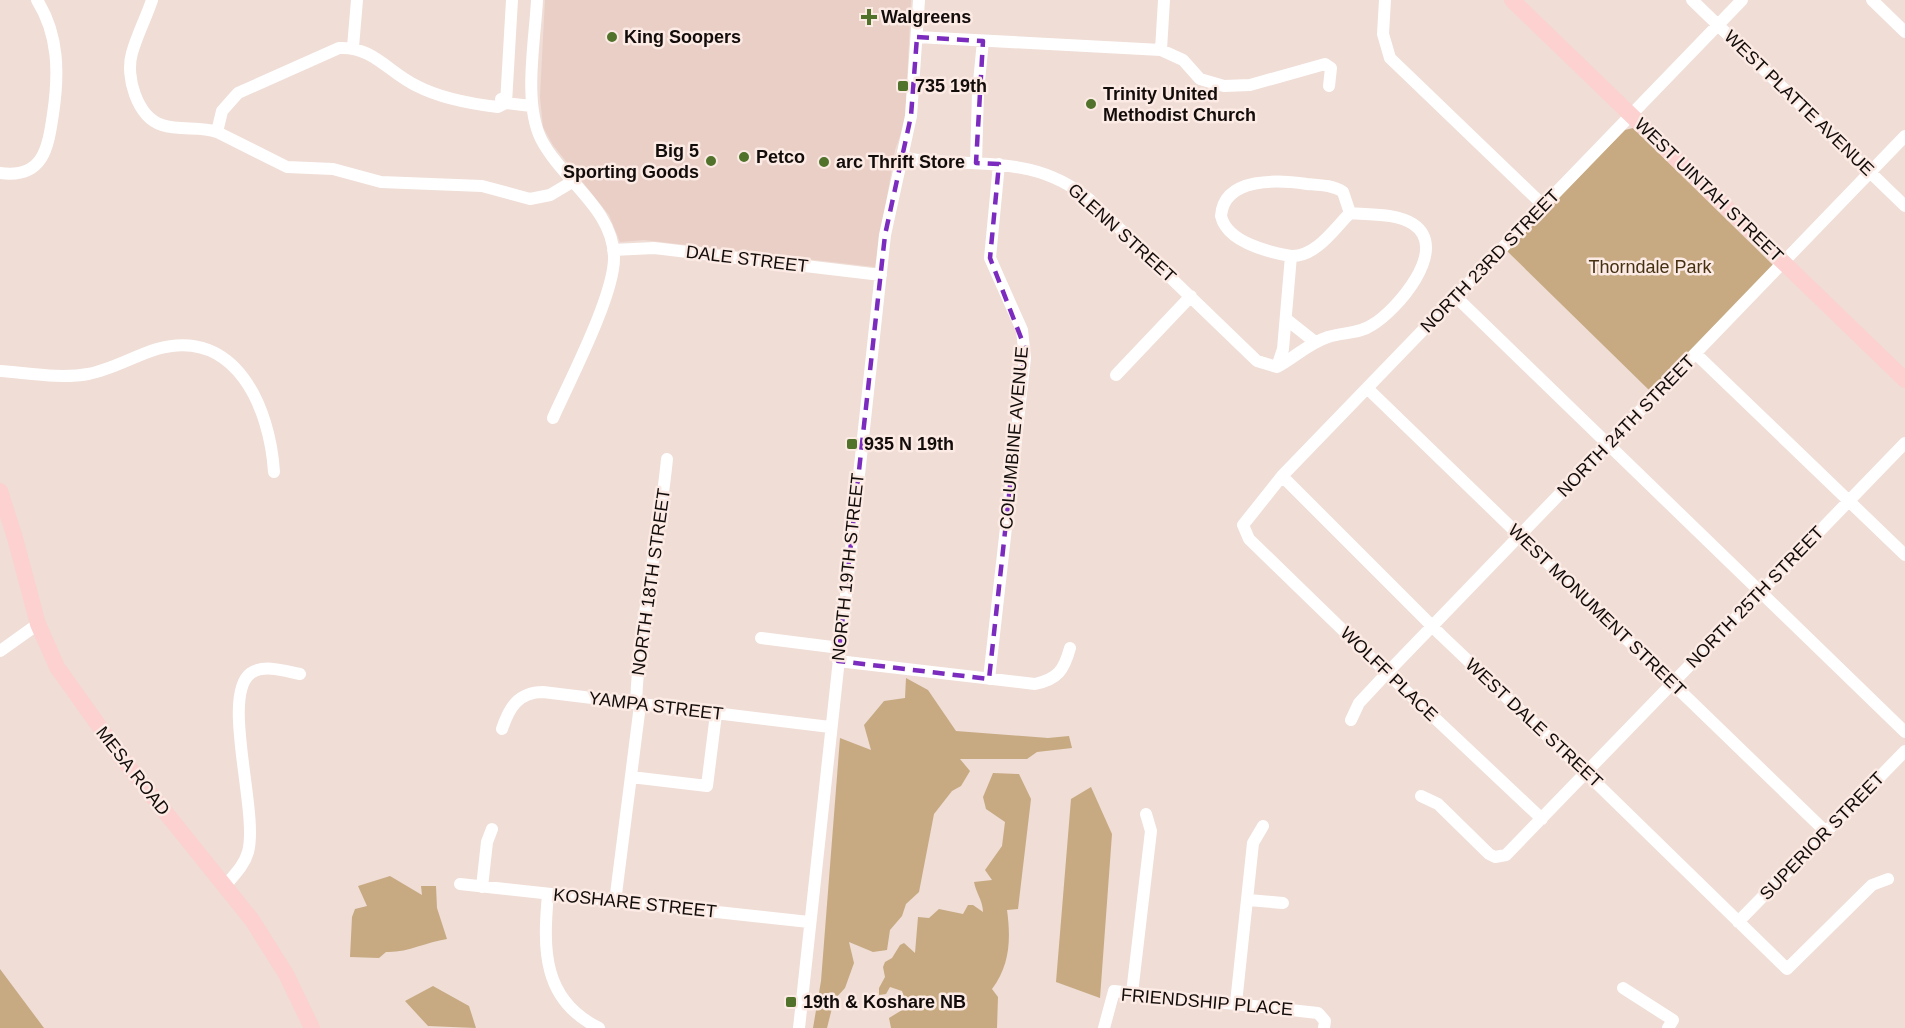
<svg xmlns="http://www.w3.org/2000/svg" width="1905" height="1028" font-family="Arial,sans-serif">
  <rect width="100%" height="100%" fill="#efddd6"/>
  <path fill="#e9cfc6" d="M545,0H911L905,122L895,150L875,267L644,240L620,242L609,215L553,145L543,127L540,97Z"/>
  <path fill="#c7aa81" d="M1633,128L1774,266L1650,391L1507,251L1625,130Z
    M906,678L928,690L956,731L1048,738L1069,736L1072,748L1037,752L1027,759H960L970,771L961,786L952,791L934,814L919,892L906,904L902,916L890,930L887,950L873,952L849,942L854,963L845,988L834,1000L827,1028H813L821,981L840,738L871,750L864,725L884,701L905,698Z
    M993,773L1019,774L1031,799L1018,909L1007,910C1011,939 1010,965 992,989L998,997L997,1028H891L889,1018L907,1007L902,991L890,987L886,994L879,995V988L885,977L883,967L885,962L892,958L900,945L904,943L915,953L918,917L929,918L939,909L963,914L968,905H973L983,912C983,901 976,893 974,882L992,880L985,870L1002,846L1005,822L986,809L983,797Z
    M1091,787L1112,834L1100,998L1056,982L1071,799Z
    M390,876L422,895L421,886H436L437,908L447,939C426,942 407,953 386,952L379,958L350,957L352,917L355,909L367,906L358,886Z
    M0,969L44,1028H0Z
    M433,986L469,1006L476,1028L428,1026L405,1001Z"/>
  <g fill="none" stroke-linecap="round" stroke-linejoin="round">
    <path stroke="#fff" stroke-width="12" d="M152,0C146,18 137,35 132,53C125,76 137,117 162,125C180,131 200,126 217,132
      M537,0C535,41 523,102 541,139C562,180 613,208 614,257C615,294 569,382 553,418
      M1385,0L1383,34L1390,58L1544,206
      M1692,0L1905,206
      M1872,0L1905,32
      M917,37L1161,50L1183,60L1200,79L1224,86L1250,85L1325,64L1331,68L1329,86
      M353,47L357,0
      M1161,50L1164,0
      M501,99L506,103L531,106
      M506,103L498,107C472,104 440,98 417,86C389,73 373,46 339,48L238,93L222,111L217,132L287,167L333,169L381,182L482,186L530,199L550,195L572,182
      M506,103L512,0
      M902,156C917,162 933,161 949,162C1004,165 1045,163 1090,200L1257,361L1277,367
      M976,163L978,92L983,41
      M0,173C44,179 48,147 53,114C59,74 59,35 37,0
      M1350,213C1369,215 1396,213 1413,224C1451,249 1396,311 1372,325C1359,334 1343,332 1328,337C1309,343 1294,358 1277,367L1283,349L1291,256C1316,257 1334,229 1350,213Z
      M613,250L654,248L881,275
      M1291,256C1268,252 1227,242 1221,216C1224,176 1280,180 1307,184C1319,185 1333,185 1343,192L1350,213
      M1456,297L1905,732
      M1286,319L1315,342
      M1696,354L1905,555
      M0,371C28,373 60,379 88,374C111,370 134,356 157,349C236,327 270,408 274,472
      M1116,375L1191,296
      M1367,388L1826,832
      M1282,476L1441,635L1586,773L1787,969L1872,885L1888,879
      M761,638L840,648
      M0,651L38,624
      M838,661L1035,684C1058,679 1064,670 1070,648
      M989,679L1025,358L1022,330L990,258L999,164
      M636,704C639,622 659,541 667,459
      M1351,720L1359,703L1387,673L1905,136
      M502,729C509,708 518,692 543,692L830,727
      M631,777L707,786L716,714
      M1421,796L1438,804L1489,854L1495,857L1506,855L1905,443
      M1542,819L1387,673L1249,539L1243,525L1282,476L1742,0
      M460,884L809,922
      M225,886C234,875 244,866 248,852C259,812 220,695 251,673C265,664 285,671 300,674
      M482,887L487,842L492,829
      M548,894C543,949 542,1000 599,1028
      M1248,900L1283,903
      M615,902L640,705
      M1738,922L1905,751
      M1623,988L1673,1020L1668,1028
      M1132,993L1151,831L1146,814
      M1236,1003L1253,843L1263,826
      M799,1028L885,235L911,116L919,0
      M1104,1028L1114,991L1318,1013L1325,1021L1324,1028"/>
    <path stroke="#fcd1cf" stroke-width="16" d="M1512,0L1905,380
      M0,491L15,538L38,624L57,667L121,757L252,920L286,974L312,1028"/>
  </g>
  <path fill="none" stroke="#7b2cbf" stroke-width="4.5" stroke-dasharray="12 8" stroke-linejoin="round" d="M917,37L983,41L976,163L999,164L990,258L1025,348L989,679L838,661L885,235L911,116Z"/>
  <g fill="#50722a" stroke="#fceae4" stroke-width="2">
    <path d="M866 8h6v6h6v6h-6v6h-6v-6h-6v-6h6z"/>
    <circle cx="612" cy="37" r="6"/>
    <rect x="897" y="80" width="12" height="12" rx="3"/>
    <circle cx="1091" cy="104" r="6"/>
    <circle cx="744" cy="157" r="6"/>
    <circle cx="711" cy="161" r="6"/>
    <circle cx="824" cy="162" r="6"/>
    <rect x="846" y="438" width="12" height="12" rx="3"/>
    <rect x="785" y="996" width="12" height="12" rx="3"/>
  </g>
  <g text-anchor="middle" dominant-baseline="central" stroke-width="5" stroke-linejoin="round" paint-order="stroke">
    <g font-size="18" font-weight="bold" fill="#120c0a" stroke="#fceae4" text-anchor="start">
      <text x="881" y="17">Walgreens</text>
      <text x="624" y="37">King Soopers</text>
      <text x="915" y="86">735 19th</text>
      <text x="1103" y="94">Trinity United<tspan x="1103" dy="21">Methodist Church</tspan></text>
      <text x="699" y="151" text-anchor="end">Big 5<tspan x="699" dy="21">Sporting Goods</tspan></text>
      <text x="756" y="157">Petco</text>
      <text x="836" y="162">arc Thrift Store</text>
      <text x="864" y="444">935 N 19th</text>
      <text x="803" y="1002">19th &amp; Koshare NB</text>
    </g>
    <g font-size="18" fill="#120c0a" stroke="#fceae4">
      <text transform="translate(1799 103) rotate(44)">WEST PLATTE AVENUE</text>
      <text transform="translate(1709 190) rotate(44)">WEST UINTAH STREET</text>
      <text transform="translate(1122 233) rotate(42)">GLENN STREET</text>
      <text transform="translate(747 259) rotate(7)">DALE STREET</text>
      <text transform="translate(1490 261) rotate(-46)">NORTH 23RD STREET</text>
      <text transform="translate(1626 426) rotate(-46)">NORTH 24TH STREET</text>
      <text transform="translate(1014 438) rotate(-85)">COLUMBINE AVENUE</text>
      <text transform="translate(848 567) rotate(-84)">NORTH 19TH STREET</text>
      <text transform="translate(651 582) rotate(-82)">NORTH 18TH STREET</text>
      <text transform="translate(1755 597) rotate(-46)">NORTH 25TH STREET</text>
      <text transform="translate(1597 610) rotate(44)">WEST MONUMENT STREET</text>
      <text transform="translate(1389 674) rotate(44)">WOLFF PLACE</text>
      <text transform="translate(656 706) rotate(7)">YAMPA STREET</text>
      <text transform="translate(1534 723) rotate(43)">WEST DALE STREET</text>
      <text transform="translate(133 771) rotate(52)">MESA ROAD</text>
      <text transform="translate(1822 836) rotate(-46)">SUPERIOR STREET</text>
      <text transform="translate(635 903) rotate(6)">KOSHARE STREET</text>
      <text transform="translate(1207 1002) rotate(5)">FRIENDSHIP PLACE</text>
    </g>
    <g font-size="18" fill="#453111" stroke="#fceae4">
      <text x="1650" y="267">Thorndale Park</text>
    </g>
  </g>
</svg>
